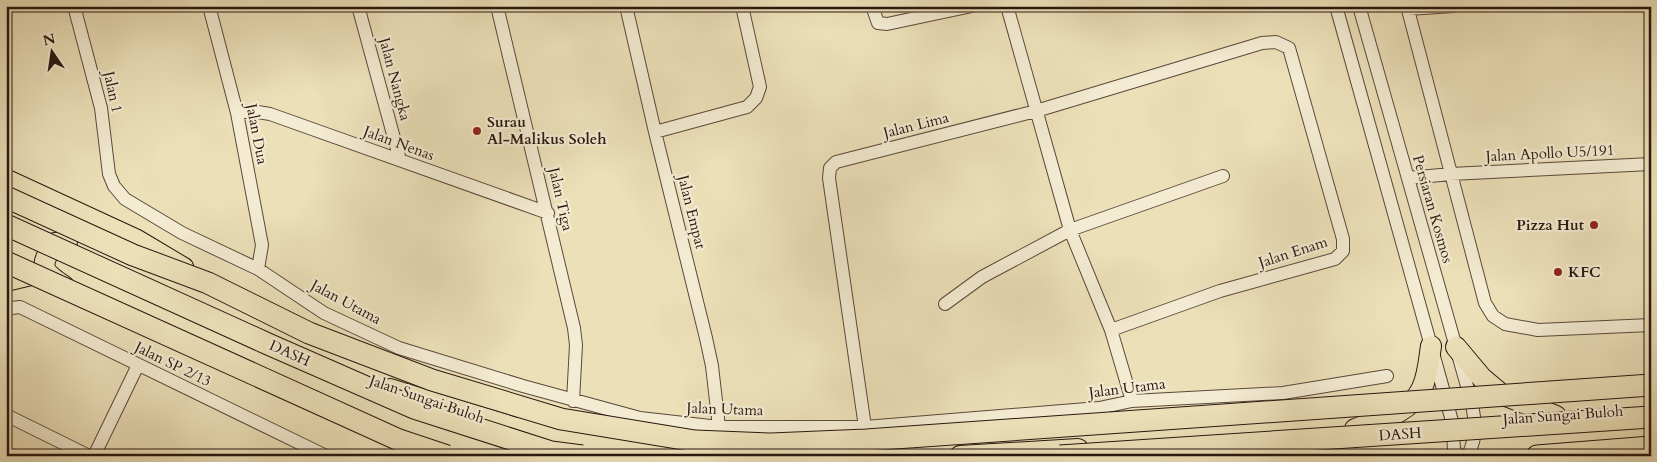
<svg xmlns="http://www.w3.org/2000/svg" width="1657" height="462" font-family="Cardo,serif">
  <rect width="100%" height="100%" fill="#ece0b9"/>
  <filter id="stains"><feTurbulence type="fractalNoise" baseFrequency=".004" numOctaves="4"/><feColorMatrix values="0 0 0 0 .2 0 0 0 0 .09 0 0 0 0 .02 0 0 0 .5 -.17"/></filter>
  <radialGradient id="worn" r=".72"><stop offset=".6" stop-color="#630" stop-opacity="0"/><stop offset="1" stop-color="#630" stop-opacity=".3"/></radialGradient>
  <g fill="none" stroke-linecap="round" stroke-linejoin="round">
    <g stroke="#5a493a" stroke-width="14">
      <path id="minor" d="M74,6L101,108L109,174L114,186L125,199L182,233L258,269L324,313L399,348L523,386L640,418L719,427H865L1099,408L1132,401L1283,393L1387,376
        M209,6L237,113L262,245L258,269
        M358,6L400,160
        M497,6L574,328L576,345L573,401
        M626,6L655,132L706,338L712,366L719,427
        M872,6L878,23L887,24L972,6
        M1007,6L1070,230L1111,330L1132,401
        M1336,6L1452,421L1454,449L1458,456
        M1359,6L1471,400C1476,425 1478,432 1468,456
        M1407,6L1485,303L1493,316L1505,324L1538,330L1651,325
        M1408,9L1453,6
        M237,113L252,111L270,114L548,213
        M655,132L747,107L756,98L760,87L742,6
        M1408,178L1451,174L1651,164
        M945,304L982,277L1070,230L1223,176
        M6,311L11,308L20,307L326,456
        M6,415L89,456
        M865,427L829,178L830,168L836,162L1036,111L1262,43L1276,42L1289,48L1343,239V251L1335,259L1220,291L1111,330
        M94,456L138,365"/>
    </g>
    <g stroke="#291710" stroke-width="22">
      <path id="trunk" d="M6,281L31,275
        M64,286C42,271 38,267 55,243L67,242
        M1456,347L1482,378L1501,394L1556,416
        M390,389L513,427L630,450L729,456
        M1355,429C1379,420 1410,414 1422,388C1428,375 1429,359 1431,346
        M960,456L1078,449"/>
    </g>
    <g stroke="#291710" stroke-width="23">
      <path id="motorway" d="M6,180L136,240L183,268
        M1537,456L1651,447"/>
    </g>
    <use href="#minor" stroke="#f3ebd2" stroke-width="12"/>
    <use href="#trunk" stroke="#ece0b9" stroke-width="20"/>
    <use href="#motorway" stroke="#ece0b9" stroke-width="21"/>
    <g stroke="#291710" stroke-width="23" stroke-linecap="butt">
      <path id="motorway-bridge" d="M6,197L133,255L208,283L309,333L432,380L561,419L695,441L771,444L866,440L1651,385
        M6,225L268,344L414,408L551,452L582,456
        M6,262L399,440L447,456
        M1060,456L1651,417"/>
    </g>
    <use href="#motorway-bridge" stroke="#ece0b9" stroke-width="21"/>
  </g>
  <g fill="#8f2418" stroke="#f3ebd2" stroke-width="2">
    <circle cx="477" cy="131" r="5"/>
    <circle cx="1594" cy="225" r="5"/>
    <circle cx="1558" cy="272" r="5"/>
  </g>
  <g text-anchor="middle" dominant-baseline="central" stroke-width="4.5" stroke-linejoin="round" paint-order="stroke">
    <g font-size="15" fill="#291710" stroke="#f3ebd2">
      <text transform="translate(395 79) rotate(75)">Jalan Nangka</text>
      <text transform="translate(113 92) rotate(78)">Jalan 1</text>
      <text transform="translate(916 125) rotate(-14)">Jalan Lima</text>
      <text transform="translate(257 134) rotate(79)">Jalan Dua</text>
      <text transform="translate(399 143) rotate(20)">Jalan Nenas</text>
      <text transform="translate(1550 153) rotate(-3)">Jalan Apollo U5/191</text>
      <text transform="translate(561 199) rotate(77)">Jalan Tiga</text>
      <text transform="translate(1433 209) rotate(74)">Persiaran Kosmos</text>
      <text transform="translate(692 212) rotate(76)">Jalan Empat</text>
      <text transform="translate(1293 252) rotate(-18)">Jalan Enam</text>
      <text transform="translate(346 302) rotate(28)">Jalan Utama</text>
      <text transform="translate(290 353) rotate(24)">DASH</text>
      <text transform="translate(173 364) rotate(26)">Jalan SP 2/13</text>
      <text transform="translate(1127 388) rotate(-7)">Jalan Utama</text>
      <text transform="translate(427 399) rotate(19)">Jalan Sungai Buloh</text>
      <text transform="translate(725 409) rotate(2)">Jalan Utama</text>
      <text transform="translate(1563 415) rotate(-4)">Jalan Sungai Buloh</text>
      <text transform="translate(1400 434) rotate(-4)">DASH</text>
    </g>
    <g font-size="15" font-weight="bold" fill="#291710" stroke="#f3ebd2" text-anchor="start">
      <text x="487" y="122">Surau<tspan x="487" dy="17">Al-Malikus Soleh</tspan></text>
      <text x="1584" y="225" text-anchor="end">Pizza Hut</text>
      <text x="1568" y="272">KFC</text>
    </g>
  </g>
  <rect width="1657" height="462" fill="none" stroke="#ece0b9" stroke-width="25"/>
  <rect x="8" y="8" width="1642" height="447" fill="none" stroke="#291710" stroke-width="2.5"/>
  <rect x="12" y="12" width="1632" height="437" fill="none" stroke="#291710"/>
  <g transform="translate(52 52) rotate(347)" stroke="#f3ebd2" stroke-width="4" paint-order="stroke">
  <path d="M0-4L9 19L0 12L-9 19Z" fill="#291710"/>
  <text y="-8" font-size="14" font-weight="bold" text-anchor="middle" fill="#291710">N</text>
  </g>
  <rect width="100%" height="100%" filter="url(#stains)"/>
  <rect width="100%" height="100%" fill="url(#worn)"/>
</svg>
